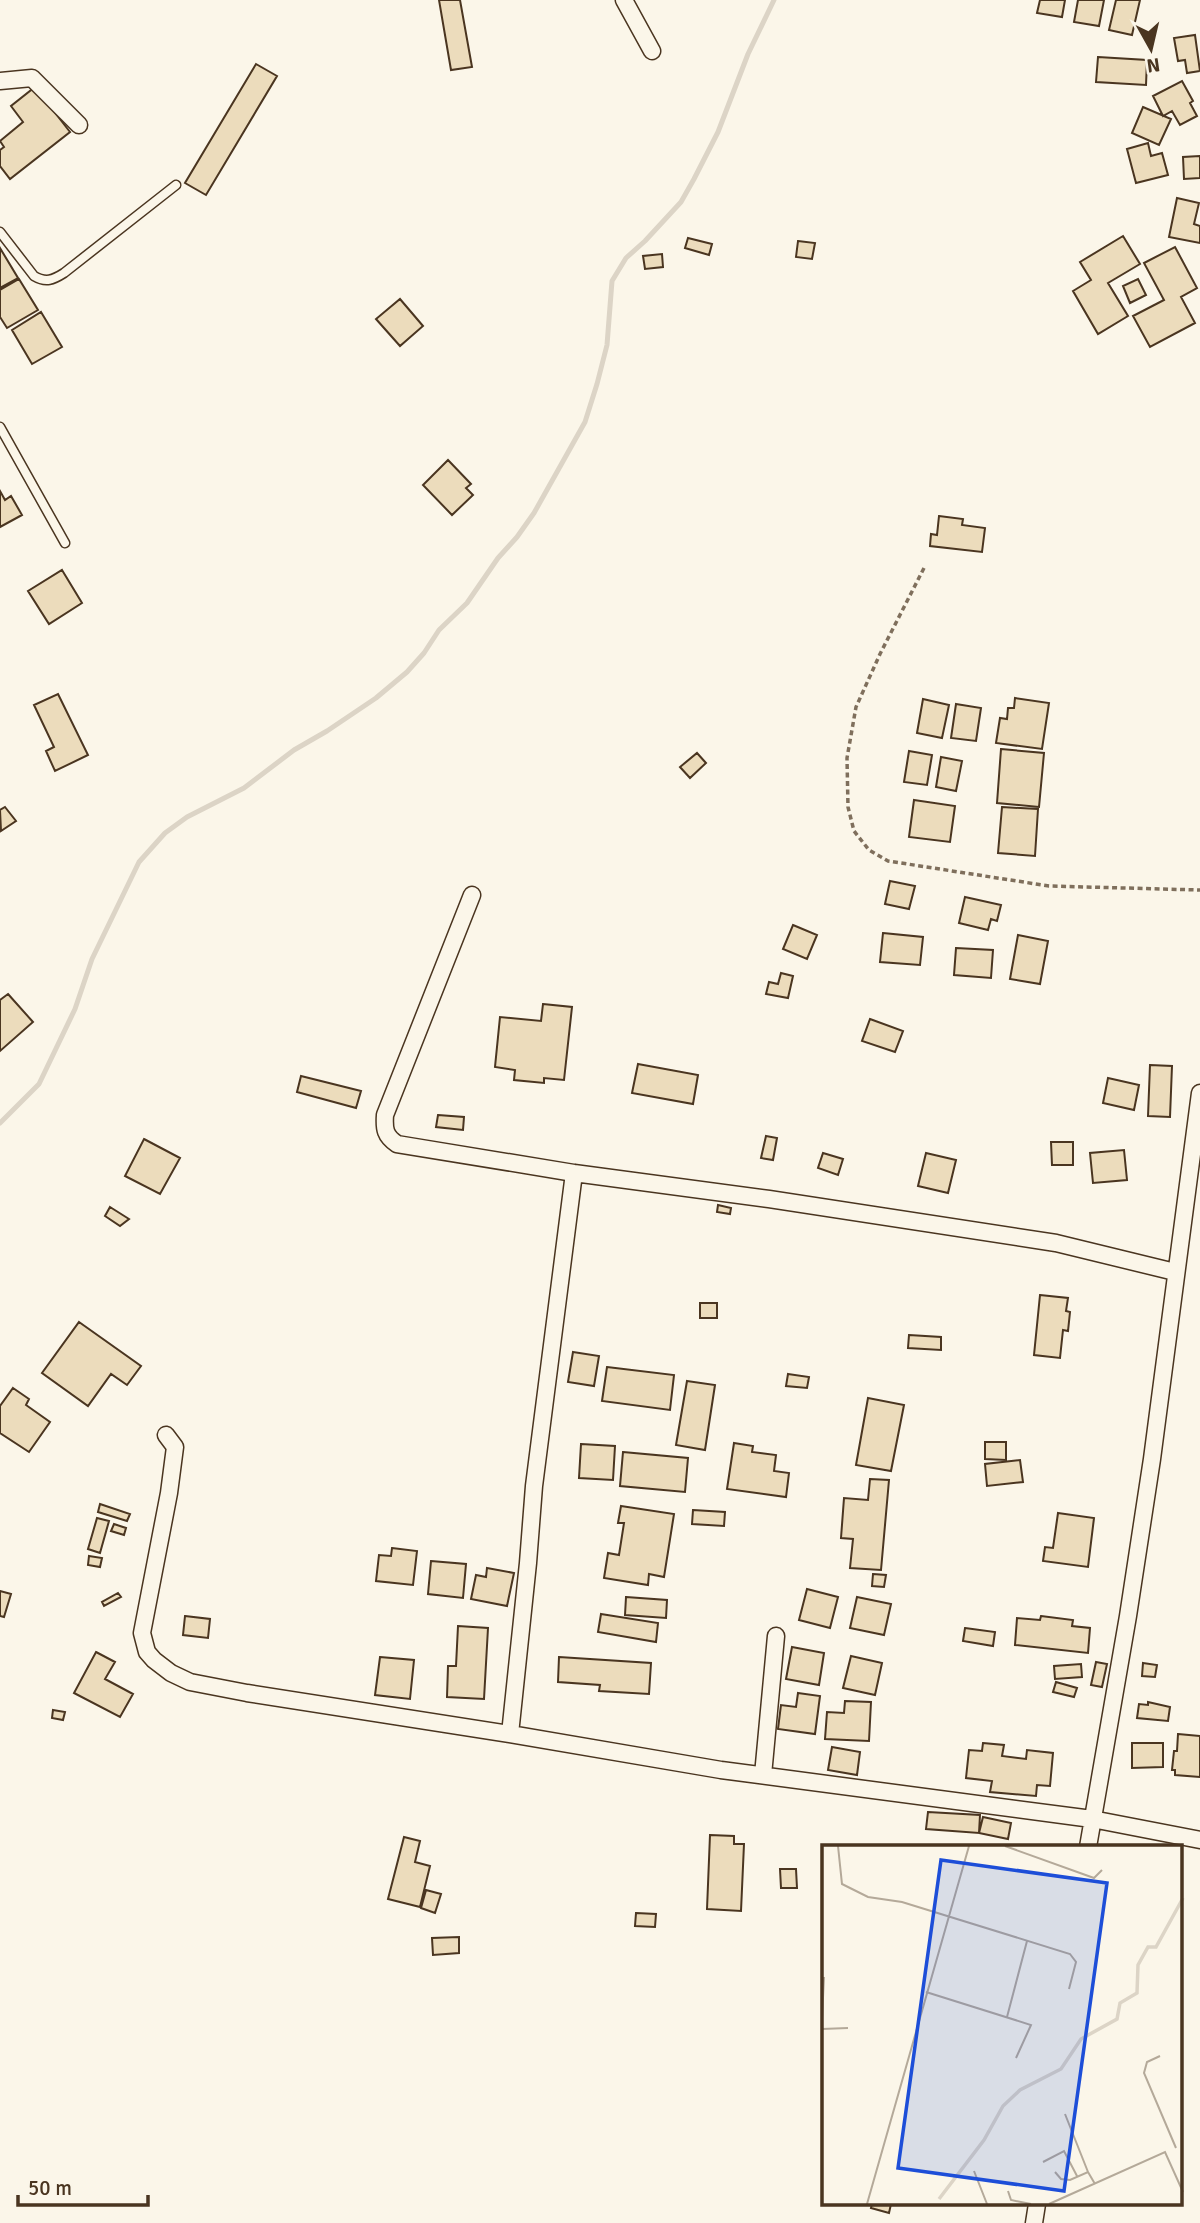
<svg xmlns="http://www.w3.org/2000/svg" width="1200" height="2223" font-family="Signika,sans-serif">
  <rect width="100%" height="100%" fill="#fbf6e9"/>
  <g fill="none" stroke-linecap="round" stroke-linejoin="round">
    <path stroke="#dcd4c6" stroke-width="5" d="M0,1123L39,1084L75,1009L92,959L139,862L165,833L187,817L244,788L294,750L327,731L376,698L407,672L424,653L439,630L467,603L498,558L517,537L534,513L585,422L597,384L607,345L612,281L626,258L645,241L681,202L694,179L718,132L748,54L774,0"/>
  </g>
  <path fill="#ecdcbc" stroke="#4a3520" stroke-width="2" d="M439,0H460L472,67L451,70Z
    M1040,0H1065L1062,17L1037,13Z
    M1078,0H1104L1099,26L1074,22Z
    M1116,0H1140L1132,35L1109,30Z
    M1195,35L1200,71L1187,73L1185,60L1178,61L1174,38Z
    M1098,57L1147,60L1146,85L1096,82Z
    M256,64L277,76L206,195L185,183Z
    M1182,81L1193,101L1190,103L1197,116L1180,125L1172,111L1163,116L1153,96Z
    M35,87L70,132L10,179L0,166V150L4,147L0,141L23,122L11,106Z
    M1143,107L1171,119L1159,145L1132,133Z
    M1148,143L1151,156L1162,153L1168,175L1136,183L1127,149Z
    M1200,156V178L1184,179L1183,157Z
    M1177,198L1199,203L1194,224L1200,226V243L1169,237Z
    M1123,236L1140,264L1108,283L1128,316L1098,334L1073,291L1091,280L1080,262Z
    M688,238L712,244L709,255L685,248Z
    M798,241L815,243L812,259L796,257Z
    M1175,247L1197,288L1181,297L1195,323L1150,347L1133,316L1164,300L1144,263Z
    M0,248L18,278L0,288Z
    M662,254L663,267L645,269L643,256Z
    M19,279L38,310L7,328L0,317V290Z
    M1138,279L1146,295L1130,303L1123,286Z
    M400,299L423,326L400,346L376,319Z
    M41,312L62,347L32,364L12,330Z
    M448,460L471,484L466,488L473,495L452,515L423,485Z
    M0,491L5,500L11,496L22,515L0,527Z
    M939,516L963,519L962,525L985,528L982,552L930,546L931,534L937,535Z
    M62,570L82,603L49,624L28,591Z
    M58,694L88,755L55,771L46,751L54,747L34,705Z
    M1015,698L1049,703L1042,749L996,743L1000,718L1007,719L1008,708H1014Z
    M923,699L949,705L942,738L917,733Z
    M956,704L981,708L976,741L951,738Z
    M1001,749L1044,753L1039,807L997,803Z
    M909,751L932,755L927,785L904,782Z
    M697,753L706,763L690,778L680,767Z
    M941,757L962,761L956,791L936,787Z
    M914,800L955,806L950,842L909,837Z
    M5,807L16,821L1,831L0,810Z
    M1002,807L1038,809L1035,856L998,853Z
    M890,881L915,886L909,909L885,904Z
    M965,897L1001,905L997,921L991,919L988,930L959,923Z
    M793,925L817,935L807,959L783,949Z
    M883,933L923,937L920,965L880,962Z
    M1018,935L1048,941L1040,984L1010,979Z
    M956,948L993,950L991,978L954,975Z
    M781,973L793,976L788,998L766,994L769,982L778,984Z
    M8,994L33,1022L0,1051V1000Z
    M543,1004L572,1007L564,1080L544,1078V1083L514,1080L515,1070L495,1067L500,1017L541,1021Z
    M870,1019L903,1031L895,1052L862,1041Z
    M638,1064L698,1075L693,1104L632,1093Z
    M1150,1065L1172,1066L1170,1117L1148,1116Z
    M301,1076L361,1091L356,1108L297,1092Z
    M1108,1078L1139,1085L1134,1110L1103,1103Z
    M438,1115L464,1117L463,1130L436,1127Z
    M766,1136L777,1138L773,1160L761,1158Z
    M144,1139L180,1158L160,1194L125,1176Z
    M1051,1142H1073V1165H1052Z
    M1124,1150L1127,1180L1093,1183L1090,1153Z
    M823,1153L843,1159L838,1175L818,1168Z
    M926,1153L956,1160L948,1193L918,1186Z
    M718,1205L731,1208L730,1214L717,1212Z
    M110,1207L129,1219L120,1226L105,1216Z
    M1040,1295L1068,1298L1066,1311L1070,1312L1068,1331L1063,1330L1060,1358L1034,1355Z
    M700,1303H717V1318H700Z
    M79,1322L141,1366L127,1385L111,1374L88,1406L42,1373Z
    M909,1335L941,1337V1350L908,1348Z
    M573,1352L599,1356L594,1386L568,1382Z
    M607,1367L674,1375L670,1410L602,1401Z
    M788,1374L809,1377L807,1388L786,1386Z
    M687,1381L715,1385L705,1450L676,1445Z
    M13,1388L29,1399L26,1405L50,1422L29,1452L0,1433V1406Z
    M868,1398L904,1405L891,1471L856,1465Z
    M985,1442H1006V1460L985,1459Z
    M734,1443L753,1446L752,1452L776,1455L774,1471L789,1473L786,1497L727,1489Z
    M581,1444L615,1446L613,1480L579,1478Z
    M623,1452L688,1458L685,1492L620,1486Z
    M1020,1460L1023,1482L987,1486L985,1464Z
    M870,1479L889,1480L881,1570L850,1568L853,1539L841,1538L844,1498L868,1500Z
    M100,1504L130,1514L127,1521L98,1512Z
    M621,1506L674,1514L664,1577L649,1574L648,1585L604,1578L608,1553L619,1555L624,1523H618Z
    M693,1510L725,1512L724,1526L692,1524Z
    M1058,1513L1094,1518L1088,1567L1043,1561L1045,1547L1053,1548Z
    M97,1518L109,1521L100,1553L88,1549Z
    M114,1524L126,1528L124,1535L111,1531Z
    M392,1548L417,1551L413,1585L376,1581L379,1555L391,1556Z
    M89,1556L102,1558L100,1567L88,1565Z
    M431,1561L466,1564L463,1598L428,1594Z
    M487,1568L514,1573L507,1606L471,1599L476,1575L486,1577Z
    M873,1574L886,1575L884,1587L872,1586Z
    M807,1589L838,1597L830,1628L799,1620Z
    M0,1591L11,1594L4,1617L0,1616Z
    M118,1593L121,1597L104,1606L102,1602Z
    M626,1597L667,1600L666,1618L625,1615Z
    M857,1597L891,1604L884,1635L850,1628Z
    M601,1614L658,1623L656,1642L598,1632Z
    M185,1616L210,1619L208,1638L183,1635Z
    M1041,1616L1073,1620L1072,1626L1090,1628L1088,1653L1015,1645L1017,1618L1040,1620Z
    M458,1626L488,1628L484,1699L447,1697L448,1666H456Z
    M965,1628L995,1632L993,1646L963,1641Z
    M792,1647L824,1653L819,1685L786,1679Z
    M96,1652L115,1662L105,1679L133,1694L120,1717L74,1693Z
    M851,1656L882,1663L875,1695L843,1688Z
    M380,1657L414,1660L410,1699L375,1695Z
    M559,1657L651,1663L649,1694L599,1691L600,1685L558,1682Z
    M1096,1662L1107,1664L1102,1687L1091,1685Z
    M1143,1663L1157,1665L1155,1677L1142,1676Z
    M1081,1664L1082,1677L1055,1679L1054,1666Z
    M1056,1682L1077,1688L1074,1697L1053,1692Z
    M798,1693L820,1696L815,1734L778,1729L781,1705L796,1707Z
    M845,1701L871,1702L869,1741L825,1739L827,1712L844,1713Z
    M1148,1702L1170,1707L1168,1721L1137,1718L1139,1704L1148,1705Z
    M53,1710L65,1712L63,1720L52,1718Z
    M1178,1734L1200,1736V1777L1175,1775V1770H1172L1174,1751H1177Z
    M983,1743L1004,1745L1002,1756L1026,1759L1027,1750L1053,1753L1050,1786L1037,1785L1036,1796L990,1792L992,1781L966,1778L969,1750L982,1751Z
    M1132,1743H1163V1767L1132,1768Z
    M832,1747L860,1752L857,1775L828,1770Z
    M928,1812L980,1815L979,1833L926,1829Z
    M983,1817L1011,1823L1008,1839L979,1833Z
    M710,1835L734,1836V1844H744L741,1911L707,1909Z
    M404,1837L420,1841L415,1862L430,1866L420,1907L388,1899Z
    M780,1869H796L797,1888H781Z
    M426,1890L441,1894L435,1913L421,1908Z
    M636,1913L656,1914L655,1927L635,1926Z
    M459,1937V1953L433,1955L432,1938Z
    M872,2204H891L889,2213L871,2208Z"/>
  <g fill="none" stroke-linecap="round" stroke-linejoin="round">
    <g stroke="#4a3520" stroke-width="11">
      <path id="service" d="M0,232L34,276C46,283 53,280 64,273L176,185
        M0,427L65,543"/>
    </g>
    <g stroke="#4a3520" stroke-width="19">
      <path id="minor" d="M624,0L652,51
        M0,81L32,78L79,125
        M472,895L385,1115C384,1129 385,1136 397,1144L574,1173L769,1199L1056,1243L1175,1272
        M166,1435L175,1447L169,1493L142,1633L147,1652L154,1660L171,1673L190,1682L247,1693L510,1734L721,1770L1092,1819L1200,1840
        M510,1734L528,1563L534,1486L574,1173
        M763,1775L776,1636
        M1088,1847L1128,1616L1152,1459L1200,1093
        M1034,2223L1037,2204"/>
    </g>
    <path stroke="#7f6f5c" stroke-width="3.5" stroke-dasharray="5 3.5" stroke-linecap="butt" d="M924,568L880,654L856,707L847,758L848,807L854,831L869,850L888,861L1049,886L1200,890"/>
    <use href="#service" stroke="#fbf6e9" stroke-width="8"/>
    <use href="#minor" stroke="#fbf6e9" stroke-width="16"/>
  </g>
  <g transform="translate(822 1845)">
    <rect width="360" height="360" fill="#fbf6e9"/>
    <path fill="none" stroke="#dcd4c6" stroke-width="3.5" d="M117,354L162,295L181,261L198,245L239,224L259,194L295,174L298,158L315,148L316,120L326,102H334L361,53"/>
    <path fill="none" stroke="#b4a999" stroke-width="2" d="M16,1L20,39L46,52L80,57L248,109L254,117L247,144M183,1L272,33L280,25M104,147L209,180L194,213M185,172L205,96M0,173L2,132M0,184L26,183M338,211L325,217L322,228L354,303M243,269L266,327M221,317L242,306L255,331M152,326L165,359M233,327L239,334L248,335L266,327L273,339M186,346L189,355L209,359M45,359L147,1M227,359L343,307L361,347"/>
    <path fill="#1d4ed8" fill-opacity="0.15" stroke="#1d4ed8" stroke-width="3.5" d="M119,15L285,38L242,346L76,323Z"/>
    <rect width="360" height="360" fill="none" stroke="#4a3520" stroke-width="3.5"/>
  </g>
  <g transform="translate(1151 49) rotate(172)" stroke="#fbf6e9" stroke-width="5" paint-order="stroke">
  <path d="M0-5L12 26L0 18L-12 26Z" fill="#4a3520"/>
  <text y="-10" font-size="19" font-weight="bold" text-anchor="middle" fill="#4a3520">N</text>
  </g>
  <path d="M18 2195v10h130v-10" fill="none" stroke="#4a3520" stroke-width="3.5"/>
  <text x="28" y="2195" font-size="21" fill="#4a3520" stroke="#fbf6e9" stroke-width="5" paint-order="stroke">50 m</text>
</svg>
